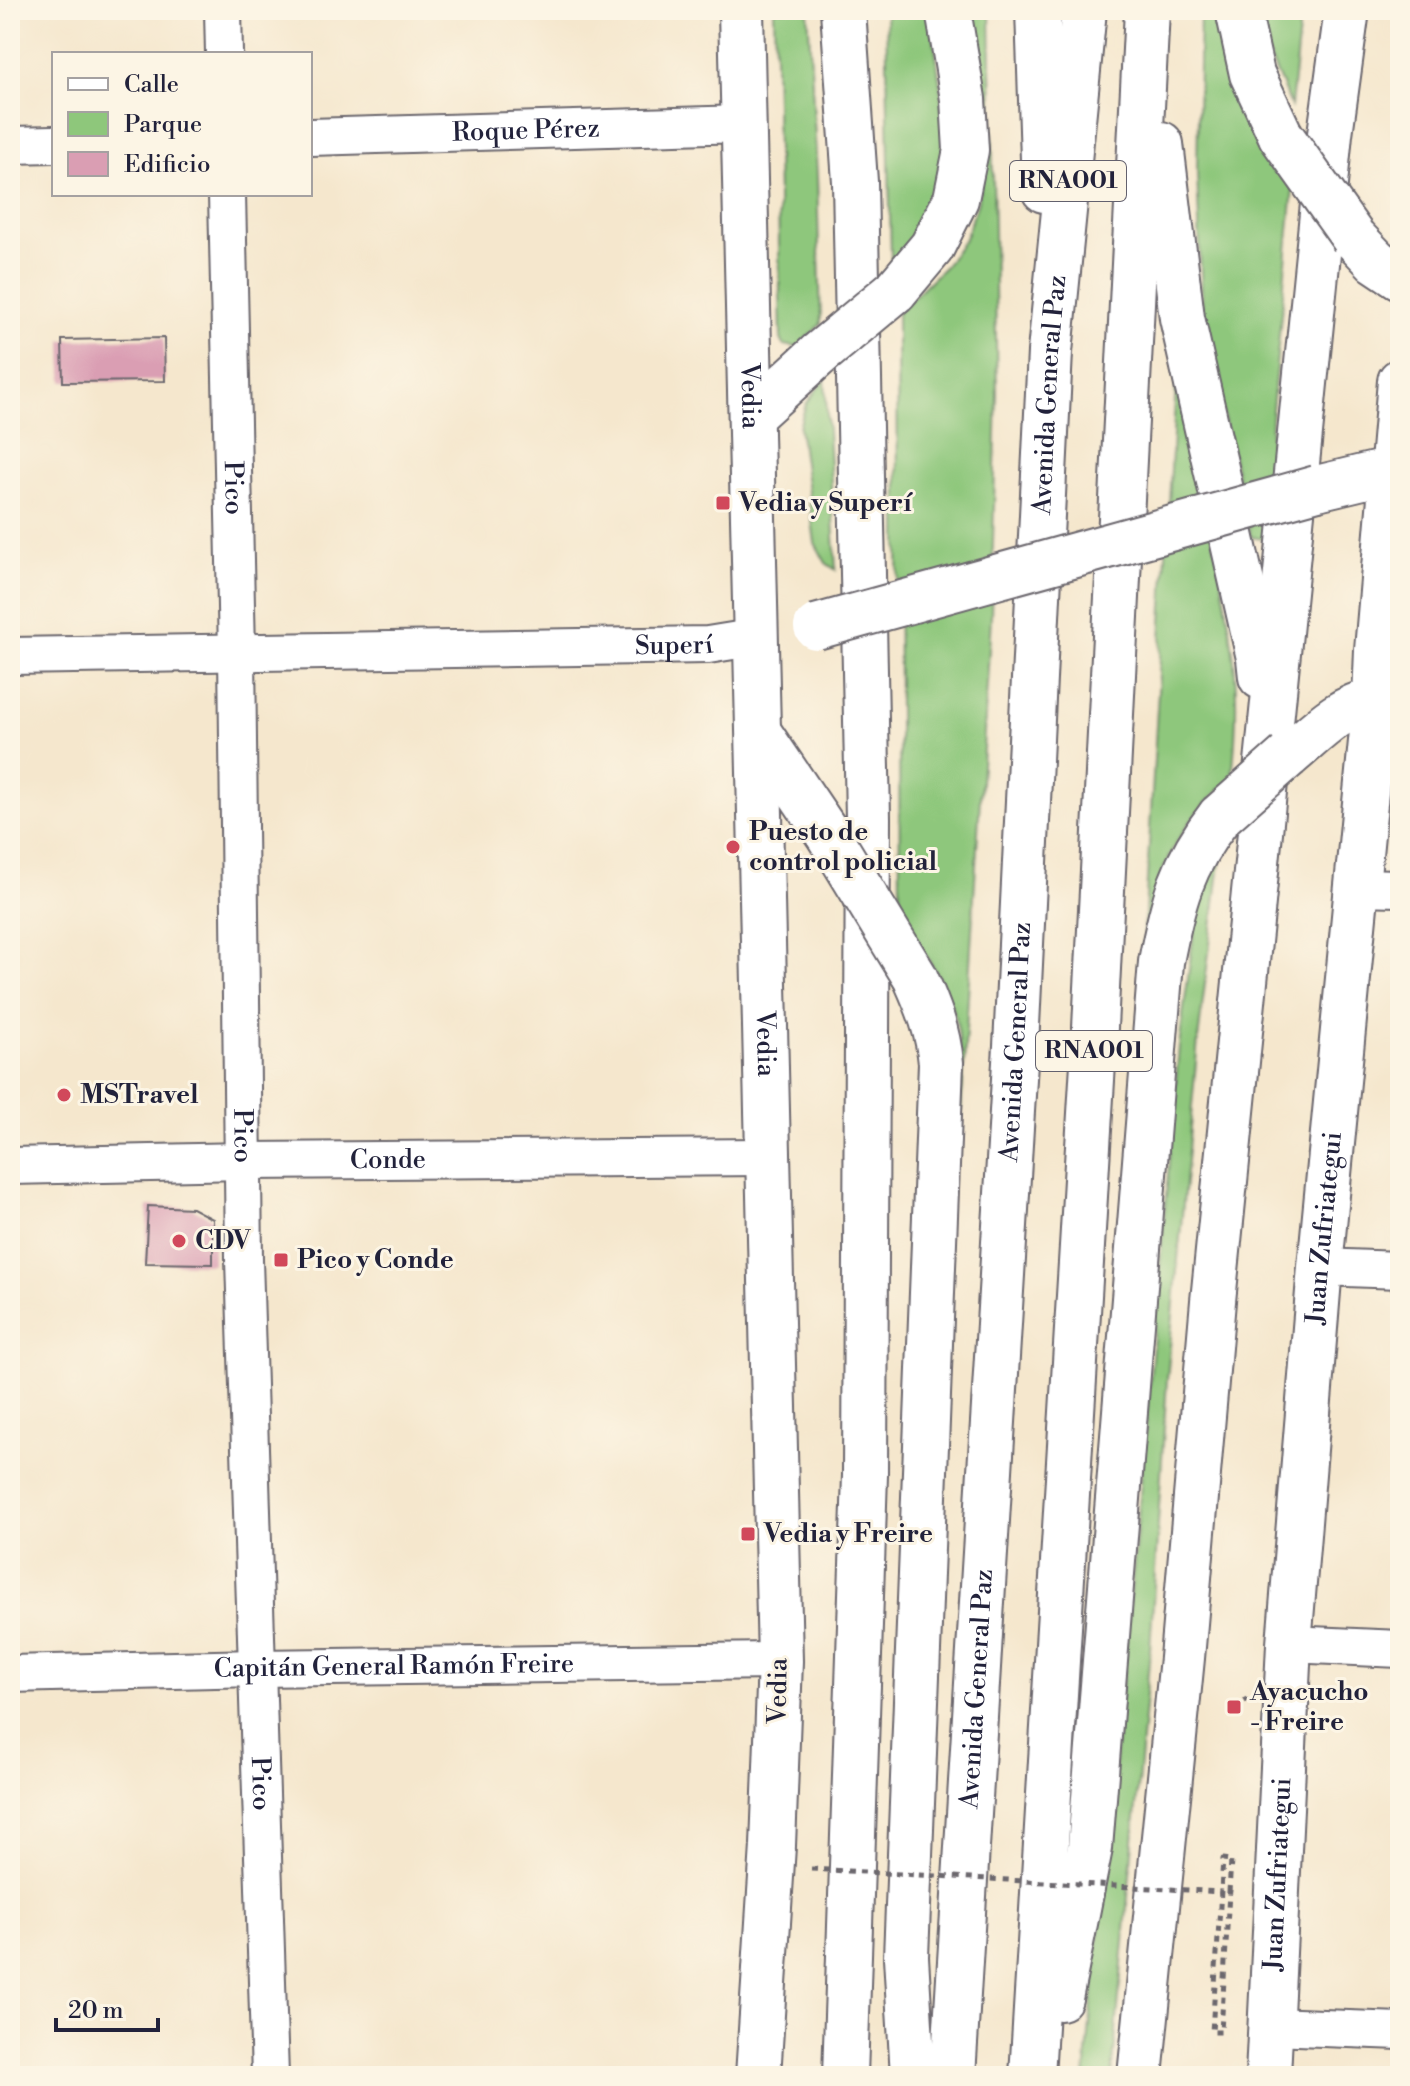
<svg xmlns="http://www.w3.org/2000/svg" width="1410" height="2086" font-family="'Libre Bodoni',serif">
  <rect width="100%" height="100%" fill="#fcf5e5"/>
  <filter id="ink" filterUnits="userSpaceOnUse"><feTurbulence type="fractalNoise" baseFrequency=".0125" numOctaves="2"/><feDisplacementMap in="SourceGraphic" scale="16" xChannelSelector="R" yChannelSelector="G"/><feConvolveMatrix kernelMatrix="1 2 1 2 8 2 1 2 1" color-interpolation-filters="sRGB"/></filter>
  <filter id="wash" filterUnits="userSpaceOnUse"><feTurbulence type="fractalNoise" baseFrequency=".006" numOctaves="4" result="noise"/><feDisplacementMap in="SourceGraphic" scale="32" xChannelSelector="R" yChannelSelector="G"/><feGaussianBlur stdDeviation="1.8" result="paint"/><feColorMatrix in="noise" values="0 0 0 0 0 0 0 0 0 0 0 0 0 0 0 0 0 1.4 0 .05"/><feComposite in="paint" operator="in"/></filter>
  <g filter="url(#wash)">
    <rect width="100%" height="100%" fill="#f5e7cd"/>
    <path fill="#8ec77b" stroke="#58745b" stroke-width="2" d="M774,10H808L817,175L821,324L797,347L784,345L781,339Z
      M886,10H930L941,92L944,155L938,187L918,233L891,263Z
      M969,10H990L997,395L991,617L961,1113H958C958,1089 961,1062 959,1038C955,993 922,951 900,913L897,313L945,266L965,238L977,205L984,169Z
      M1200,10H1215L1231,72L1294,178L1271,420L1267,536L1263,539L1251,537L1203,325L1197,173Z
      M1259,10H1301L1291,106L1267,51Z
      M825,379L836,570L826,563L815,543L799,427L806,404Z
      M1176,383C1196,473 1224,570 1234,661C1238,700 1236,739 1232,778C1174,828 1155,873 1143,948Z
      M1221,855L1198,1040L1167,1380L1150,1650L1112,2076H1085L1138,1519L1179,1046L1197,908L1205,882Z"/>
    <g id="blocks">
      <path fill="#da9eb3" d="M164,338L165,381L63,382L62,340Z
        M148,1206L192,1208L213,1219V1264L145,1263Z"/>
    </g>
  </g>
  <g filter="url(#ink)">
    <use href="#blocks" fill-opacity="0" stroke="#6c676e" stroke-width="2"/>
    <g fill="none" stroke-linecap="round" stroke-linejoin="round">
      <g stroke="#6c676e" stroke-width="40">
        <g id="minor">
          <path d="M223,10L224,54"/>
          <path id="s1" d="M310,137L743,124"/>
          <path d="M10,145L54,144"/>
          <path id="s2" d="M227,194L237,652L244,1260L270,2076"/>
          <path id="s3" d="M10,656L708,645L757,637"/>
          <path d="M1357,887L1400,888"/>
          <path id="s4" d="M10,1166L244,1161L767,1157"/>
          <path d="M1320,1267L1400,1270"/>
          <path d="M1289,1644L1400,1649"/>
          <path id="s5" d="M10,1674L256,1668L780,1661"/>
          <path d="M1272,2026L1400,2031"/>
        </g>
      </g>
      <g stroke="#6c676e" stroke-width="48">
        <g id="tertiary">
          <path id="s6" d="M741,10L780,1661L773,1846L758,2076"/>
          <path d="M1317,488L1400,468"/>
          <path id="s7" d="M1268,2076L1289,1644L1320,1267L1375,700L1377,650L1400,381"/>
        </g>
      </g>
      <g stroke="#6c676e" stroke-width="48">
        <g id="motorway">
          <path d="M843,10L855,182L868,818L865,1475L845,2076"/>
          <path d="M1038,10L1044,190"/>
          <path d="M1238,10L1252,74L1281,136"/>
          <path d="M1161,144L1182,318L1259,658L1261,677"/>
          <path d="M1353,237L1376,261L1400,277"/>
          <path d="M895,291L932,247L956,199L966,150L963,99L948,10"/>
          <path d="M751,416L819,354"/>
          <path d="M760,734L829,836"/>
          <path d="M1288,756C1317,732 1337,708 1375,700"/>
          <path d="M1060,1998L1090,1848L1161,962C1172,904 1182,864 1220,816"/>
          <path d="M913,2076L906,1957L941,1063C938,1031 928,1006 915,977"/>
          <path id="s8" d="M953,2076L1016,1046L1050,352L1084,10"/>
          <path d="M1032,2076L1094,1047L1147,10"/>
          <path d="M1140,2076L1182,1658L1213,1301L1330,134L1347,10"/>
        </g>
      </g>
      <path stroke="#6c676e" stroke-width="5" stroke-dasharray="6 6" stroke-linecap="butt" d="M1234,1707L1248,1699
        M1229,1892L1231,1860L1223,1859L1212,2032H1221L1229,1892L1238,1893"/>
      <use href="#minor" stroke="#fff" stroke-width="36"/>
      <use href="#tertiary" stroke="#fff" stroke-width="44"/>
      <use href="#motorway" stroke="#fff" stroke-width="44"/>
      <g stroke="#6c676e" stroke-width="48" stroke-linecap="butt">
        <path id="tertiary-bridge" d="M816,627L1317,488"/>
      </g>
      <g stroke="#6c676e" stroke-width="48" stroke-linecap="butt">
        <path id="motorway-bridge" d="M1281,136L1353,237
          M819,354L895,291
          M1220,816L1288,756
          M829,836L915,977"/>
      </g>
      <path stroke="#6c676e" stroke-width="5" stroke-dasharray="6 6" stroke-linecap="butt" d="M811,1869L1222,1892"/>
      <use href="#tertiary-bridge" stroke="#fff" stroke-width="44"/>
      <use href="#motorway-bridge" stroke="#fff" stroke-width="44"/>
    </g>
  </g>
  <g fill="#d1495b" stroke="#fcf5e5" stroke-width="3">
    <rect x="715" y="495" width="16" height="16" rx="4"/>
    <circle cx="733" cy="847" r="8"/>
    <circle cx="64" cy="1095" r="8"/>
    <circle cx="179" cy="1241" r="8"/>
    <rect x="273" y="1252" width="16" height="16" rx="4"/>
    <rect x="740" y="1526" width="16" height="16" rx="4"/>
    <rect x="1226" y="1699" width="16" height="16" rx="4"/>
  </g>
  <g text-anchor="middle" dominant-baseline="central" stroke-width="6" stroke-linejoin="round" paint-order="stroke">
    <g fill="#fcf5e5" stroke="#63616e" stroke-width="2">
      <rect x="1010" y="161" width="116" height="40" rx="6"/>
      <rect x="1036" y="1031" width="116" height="40" rx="6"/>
    </g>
    <g font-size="24" font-weight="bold" fill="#22223b">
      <text x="1068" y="181">RNA001</text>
      <text x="1094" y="1051">RNA001</text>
    </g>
    <g font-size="26" fill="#22223b" stroke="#fcf5e5">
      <text stroke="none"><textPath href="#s1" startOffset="216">Roque Pérez</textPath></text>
      <text stroke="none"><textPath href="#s6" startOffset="386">Vedia</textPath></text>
      <text stroke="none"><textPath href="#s8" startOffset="1684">Avenida General Paz</textPath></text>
      <text stroke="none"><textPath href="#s2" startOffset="294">Pico</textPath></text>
      <text stroke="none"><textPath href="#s3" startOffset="664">Superí</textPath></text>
      <text stroke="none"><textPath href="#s6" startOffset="1034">Vedia</textPath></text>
      <text stroke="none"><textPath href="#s8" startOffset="1036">Avenida General Paz</textPath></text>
      <text stroke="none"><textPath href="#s2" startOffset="942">Pico</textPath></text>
      <text stroke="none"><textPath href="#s4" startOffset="378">Conde</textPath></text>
      <text stroke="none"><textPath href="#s7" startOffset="850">Juan Zufriategui</textPath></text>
      <text stroke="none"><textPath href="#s5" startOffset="384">Capitán General Ramón Freire</textPath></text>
      <text stroke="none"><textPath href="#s8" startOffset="388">Avenida General Paz</textPath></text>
      <text transform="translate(778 1691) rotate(-89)">Vedia</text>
      <text stroke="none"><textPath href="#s2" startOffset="1590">Pico</textPath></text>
      <text stroke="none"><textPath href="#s7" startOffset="202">Juan Zufriategui</textPath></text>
    </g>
    <g font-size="26" font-weight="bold" fill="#22223b" stroke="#fcf5e5" text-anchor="start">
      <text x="739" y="503">Vedia y Superí</text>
      <text x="749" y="832">Puesto de<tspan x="749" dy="30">control policial</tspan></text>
      <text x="80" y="1095">MSTravel</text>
      <text x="195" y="1241">CDV</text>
      <text x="297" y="1260">Pico y Conde</text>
      <text x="764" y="1534">Vedia y Freire</text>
      <text x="1250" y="1692">Ayacucho<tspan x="1250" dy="30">- Freire</tspan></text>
    </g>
  </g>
  <rect width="1410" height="2086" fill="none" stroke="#fcf5e5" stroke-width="40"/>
  <rect x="52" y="52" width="260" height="144" fill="#fcf5e5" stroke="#a5a1a1" stroke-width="2"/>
  <rect x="68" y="78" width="40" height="12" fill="#ffffff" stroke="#a5a1a1" stroke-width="2"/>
  <text x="124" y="92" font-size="24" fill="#22223b">Calle</text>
  <rect x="68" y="112" width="40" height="24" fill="#8ec77b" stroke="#a5a1a1" stroke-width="2"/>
  <text x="124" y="132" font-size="24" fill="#22223b">Parque</text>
  <rect x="68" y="152" width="40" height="24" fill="#da9eb3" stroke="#a5a1a1" stroke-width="2"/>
  <text x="124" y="172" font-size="24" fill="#22223b">Edificio</text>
  <path d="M56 2018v12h102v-12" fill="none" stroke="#22223b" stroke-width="4"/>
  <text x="68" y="2018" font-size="24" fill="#22223b" stroke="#fcf5e5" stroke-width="6" paint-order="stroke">20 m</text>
</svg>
